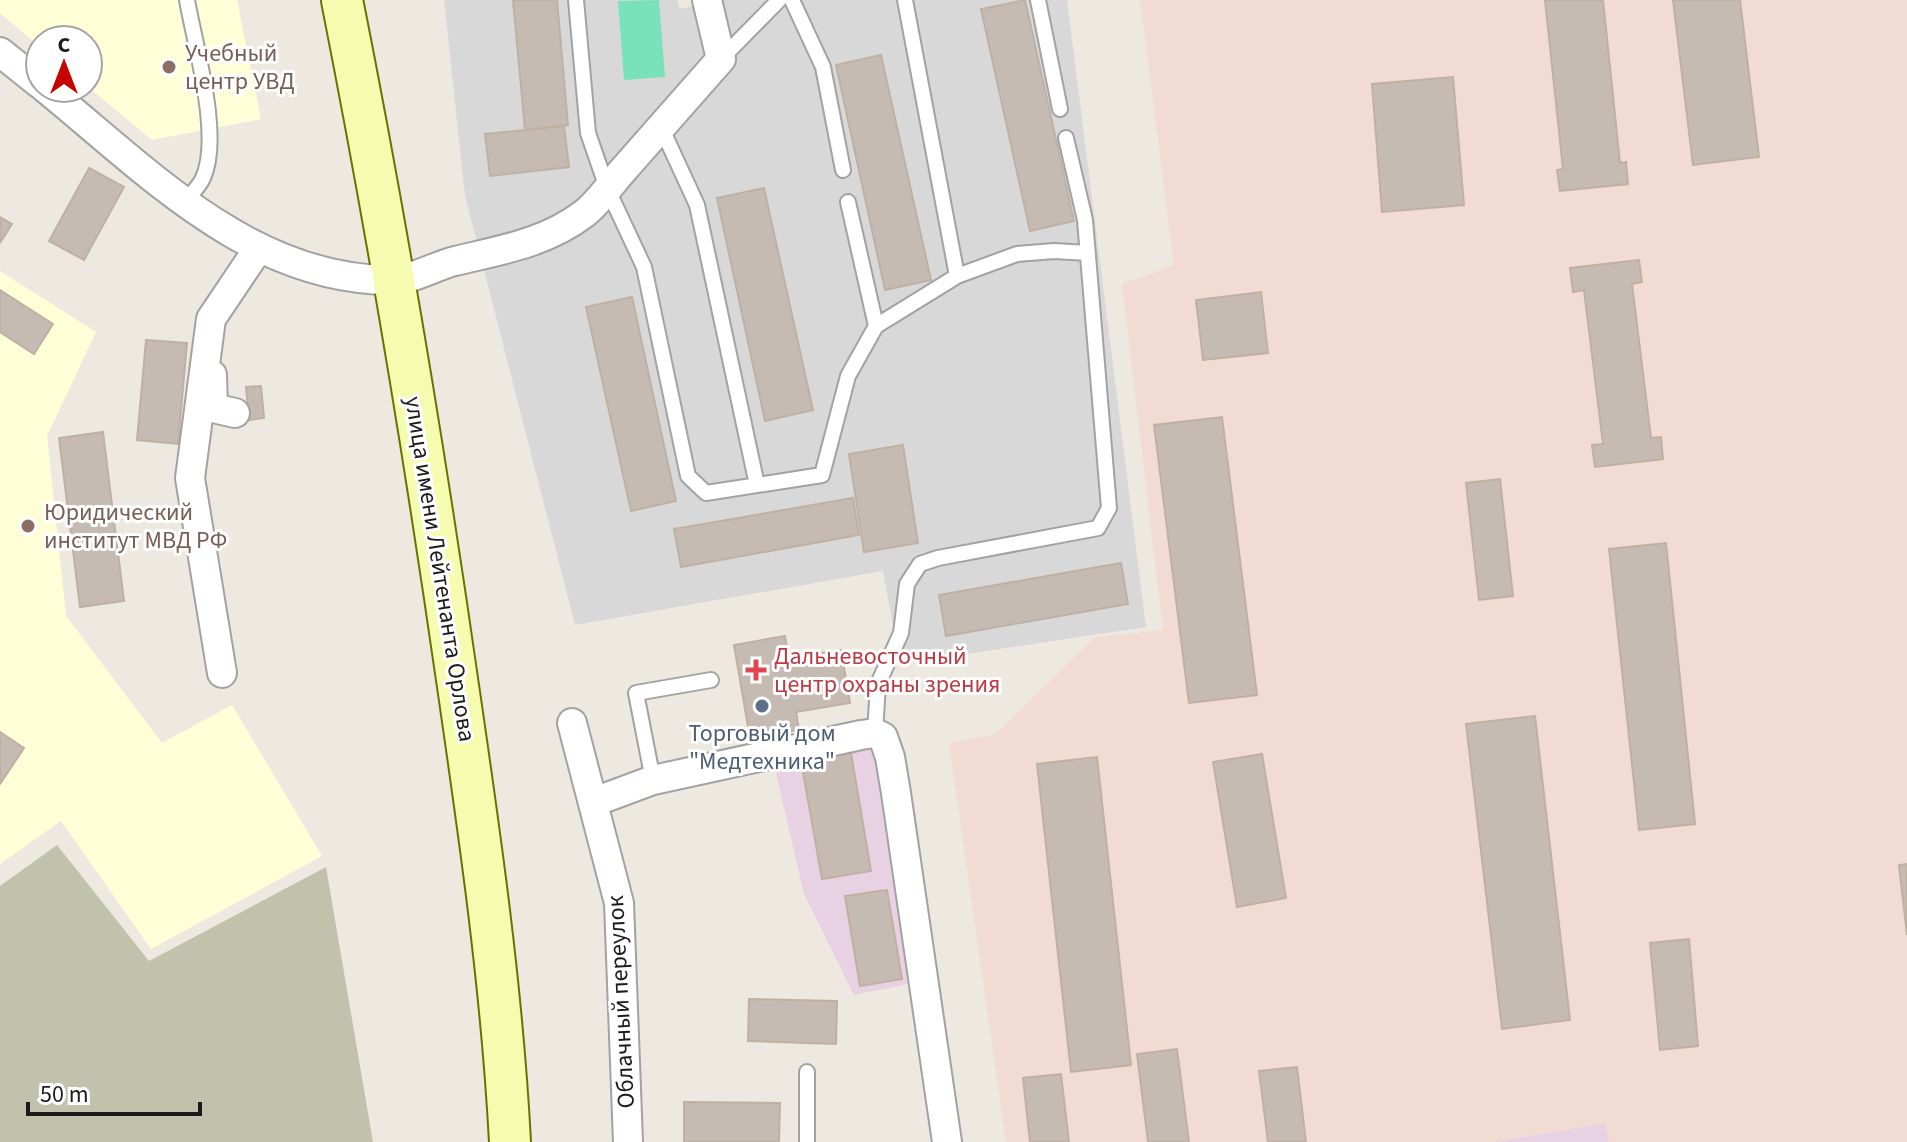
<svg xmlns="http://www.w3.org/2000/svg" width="1907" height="1142" font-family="'Source Sans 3',sans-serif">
  <rect width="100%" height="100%" fill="#ede9e0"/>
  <path fill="#d9d8d8" d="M444,0H677L680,9L718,0H1067L1146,627L900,664L883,571L575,625L465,196Z"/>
  <path fill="#e7d1e2" d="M873,744L908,984L854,995L804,894L774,764Z
    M1606,1123L1609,1142H1492Z"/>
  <path fill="#feffd7" d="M0,0H237L261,119L152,140L88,87V40H40V47L0,13Z
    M0,271L96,332L47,436L66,616L162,743L232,705L322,856L151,949L61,821L0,864Z"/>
  <path fill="#f1dbd2" d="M1140,0H1907V1142H1609L1605,1123L1492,1142H1006L949,743L996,734L1095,637L1163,630L1122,284L1174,265Z"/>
  <path fill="#c1c2ab" d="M57,845L149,961L326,867L373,1142H0V886Z"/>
  <path fill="#79e1bc" d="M659,0L665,77L624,80L618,1Z"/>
  <path fill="#c5bbb3" stroke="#c0b0a2" stroke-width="2" d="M513,0H557L568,125L525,130Z
    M1025,0L1074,221L1030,231L981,9Z
    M1545,0H1603L1620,163L1626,162L1628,184L1560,191L1557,170L1563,169Z
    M1673,0H1740L1759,157L1693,165Z
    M881,55L931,280L885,290L836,65Z
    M1453,77L1464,205L1382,212L1372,84Z
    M564,126L569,167L490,176L485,134Z
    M89,168L124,187L84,260L49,241Z
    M764,188L813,410L765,421L717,198Z
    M0,217L12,224L0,243Z
    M1639,260L1642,282L1632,284L1651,438L1661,437L1663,459L1595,467L1592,445L1603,444L1584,290L1573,292L1570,268Z
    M0,290L53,324L34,354L0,332Z
    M1261,292L1268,353L1203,360L1196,300Z
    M632,297L676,501L631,511L586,307Z
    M146,340L187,343L178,444L137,440Z
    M261,386L264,418L249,420L246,387Z
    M1222,417L1257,695L1189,703L1154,425Z
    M103,432L124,601L80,607L59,438Z
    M903,445L918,543L864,552L849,454Z
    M1500,479L1513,596L1479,600L1466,483Z
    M853,498L859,535L681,567L674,529Z
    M1666,543L1695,824L1639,830L1609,549Z
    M1121,563L1128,604L946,636L939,595Z
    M785,636L789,658L841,650L850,703L796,712L799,730L750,738L734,645Z
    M1535,716L1570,1020L1502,1029L1466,724Z
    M0,732L24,748L0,784Z
    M851,753L871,871L822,879L801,761Z
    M1262,754L1286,898L1237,907L1213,762Z
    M1097,757L1131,1065L1071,1072L1037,764Z
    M1907,864V935L1899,865Z
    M887,890L902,979L860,986L845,896Z
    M1689,939L1698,1046L1660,1050L1650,943Z
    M749,999L837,1001L836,1044L748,1041Z
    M1177,1049L1189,1142H1148L1137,1054Z
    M1297,1067L1306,1142H1268L1259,1071Z
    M1061,1074L1069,1142H1030L1023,1078Z
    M684,1102L780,1103L779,1142H684Z"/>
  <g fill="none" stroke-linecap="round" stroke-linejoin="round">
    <g stroke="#a2a2a2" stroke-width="18">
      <path id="lane" d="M576,0L588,133L607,188L644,267L688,476L706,493L822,475L848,376L876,326
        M792,0L823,67L843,170
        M905,0L957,276L1017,254L1054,251L1088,253
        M1038,0L1060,109
        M721,59L779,0
        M661,127L697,205L757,485
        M848,202L876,326L957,276
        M184,203C190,195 199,187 203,178C222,136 195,46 187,0
        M875,733L878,684L901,633L907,584L920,564L938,558L1098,528L1109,508L1085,220L1066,138
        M653,780L636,693L711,680
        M807,1072V1142"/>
    </g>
    <g stroke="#a2a2a2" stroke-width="32">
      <path id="street" d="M0,52L40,84
        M45,88C146,170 251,281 392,280C412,280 435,266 455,261C501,250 546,243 585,213C600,201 612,182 625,168C657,132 689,95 721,59L707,0
        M212,375L213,408L235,413
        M222,673L190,478L211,319L258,249
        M572,723L619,903L628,1142
        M594,802L653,780L861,735L875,733L883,737L890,757L896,793L947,1142"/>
    </g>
    <g stroke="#657400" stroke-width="44">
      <path id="secondary" d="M342,0C387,227 425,456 458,686C480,837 502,989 510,1142"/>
    </g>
    <use href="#lane" stroke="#fff" stroke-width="14"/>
    <use href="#street" stroke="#fff" stroke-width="28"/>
    <use href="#secondary" stroke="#f6fcaf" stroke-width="40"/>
  </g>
  <g fill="#8d6e63" stroke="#fff" stroke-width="3">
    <circle cx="169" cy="67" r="8"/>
    <circle cx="28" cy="526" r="8"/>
  </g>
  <path fill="#e0444e" stroke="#fff" stroke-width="3" d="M752 658h8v8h8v8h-8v8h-8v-8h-8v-8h8z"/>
  <circle fill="#5c6f8a" stroke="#fff" stroke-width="3" cx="762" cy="706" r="8"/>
  <g text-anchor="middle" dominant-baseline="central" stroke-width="6" stroke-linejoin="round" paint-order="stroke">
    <g font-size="24" fill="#785e54" stroke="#fff" text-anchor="start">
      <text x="185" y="53">Учебный<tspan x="185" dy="28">центр УВД</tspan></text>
      <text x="44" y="512">Юридический<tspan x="44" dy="28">институт МВД РФ</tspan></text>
    </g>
    <g font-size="24" fill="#1b1b1b" stroke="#fff">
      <text transform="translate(440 569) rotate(81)">улица имени Лейтенанта Орлова</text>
      <text transform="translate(621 1002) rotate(-93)">Облачный переулок</text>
    </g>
    <g font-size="24" fill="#be3a42" stroke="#fff" text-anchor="start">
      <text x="774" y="656">Дальневосточный<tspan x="774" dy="28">центр охраны зрения</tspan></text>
    </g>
    <g font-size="24" fill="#4e5e75" stroke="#fff">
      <text x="762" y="733">Торговый дом<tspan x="762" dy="28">"Медтехника"</tspan></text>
    </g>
  </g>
  <g transform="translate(64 64)"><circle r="38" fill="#ffffff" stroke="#a4a4a4" stroke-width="2"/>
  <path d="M0-6L14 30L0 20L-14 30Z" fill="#c60500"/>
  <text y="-12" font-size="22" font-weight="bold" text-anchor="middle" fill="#1b1b1b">С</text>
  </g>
  <path d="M28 1102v12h172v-12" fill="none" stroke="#1b1b1b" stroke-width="4"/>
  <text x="40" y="1102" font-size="24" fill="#1b1b1b" stroke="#ffffff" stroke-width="6" paint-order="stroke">50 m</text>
</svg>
